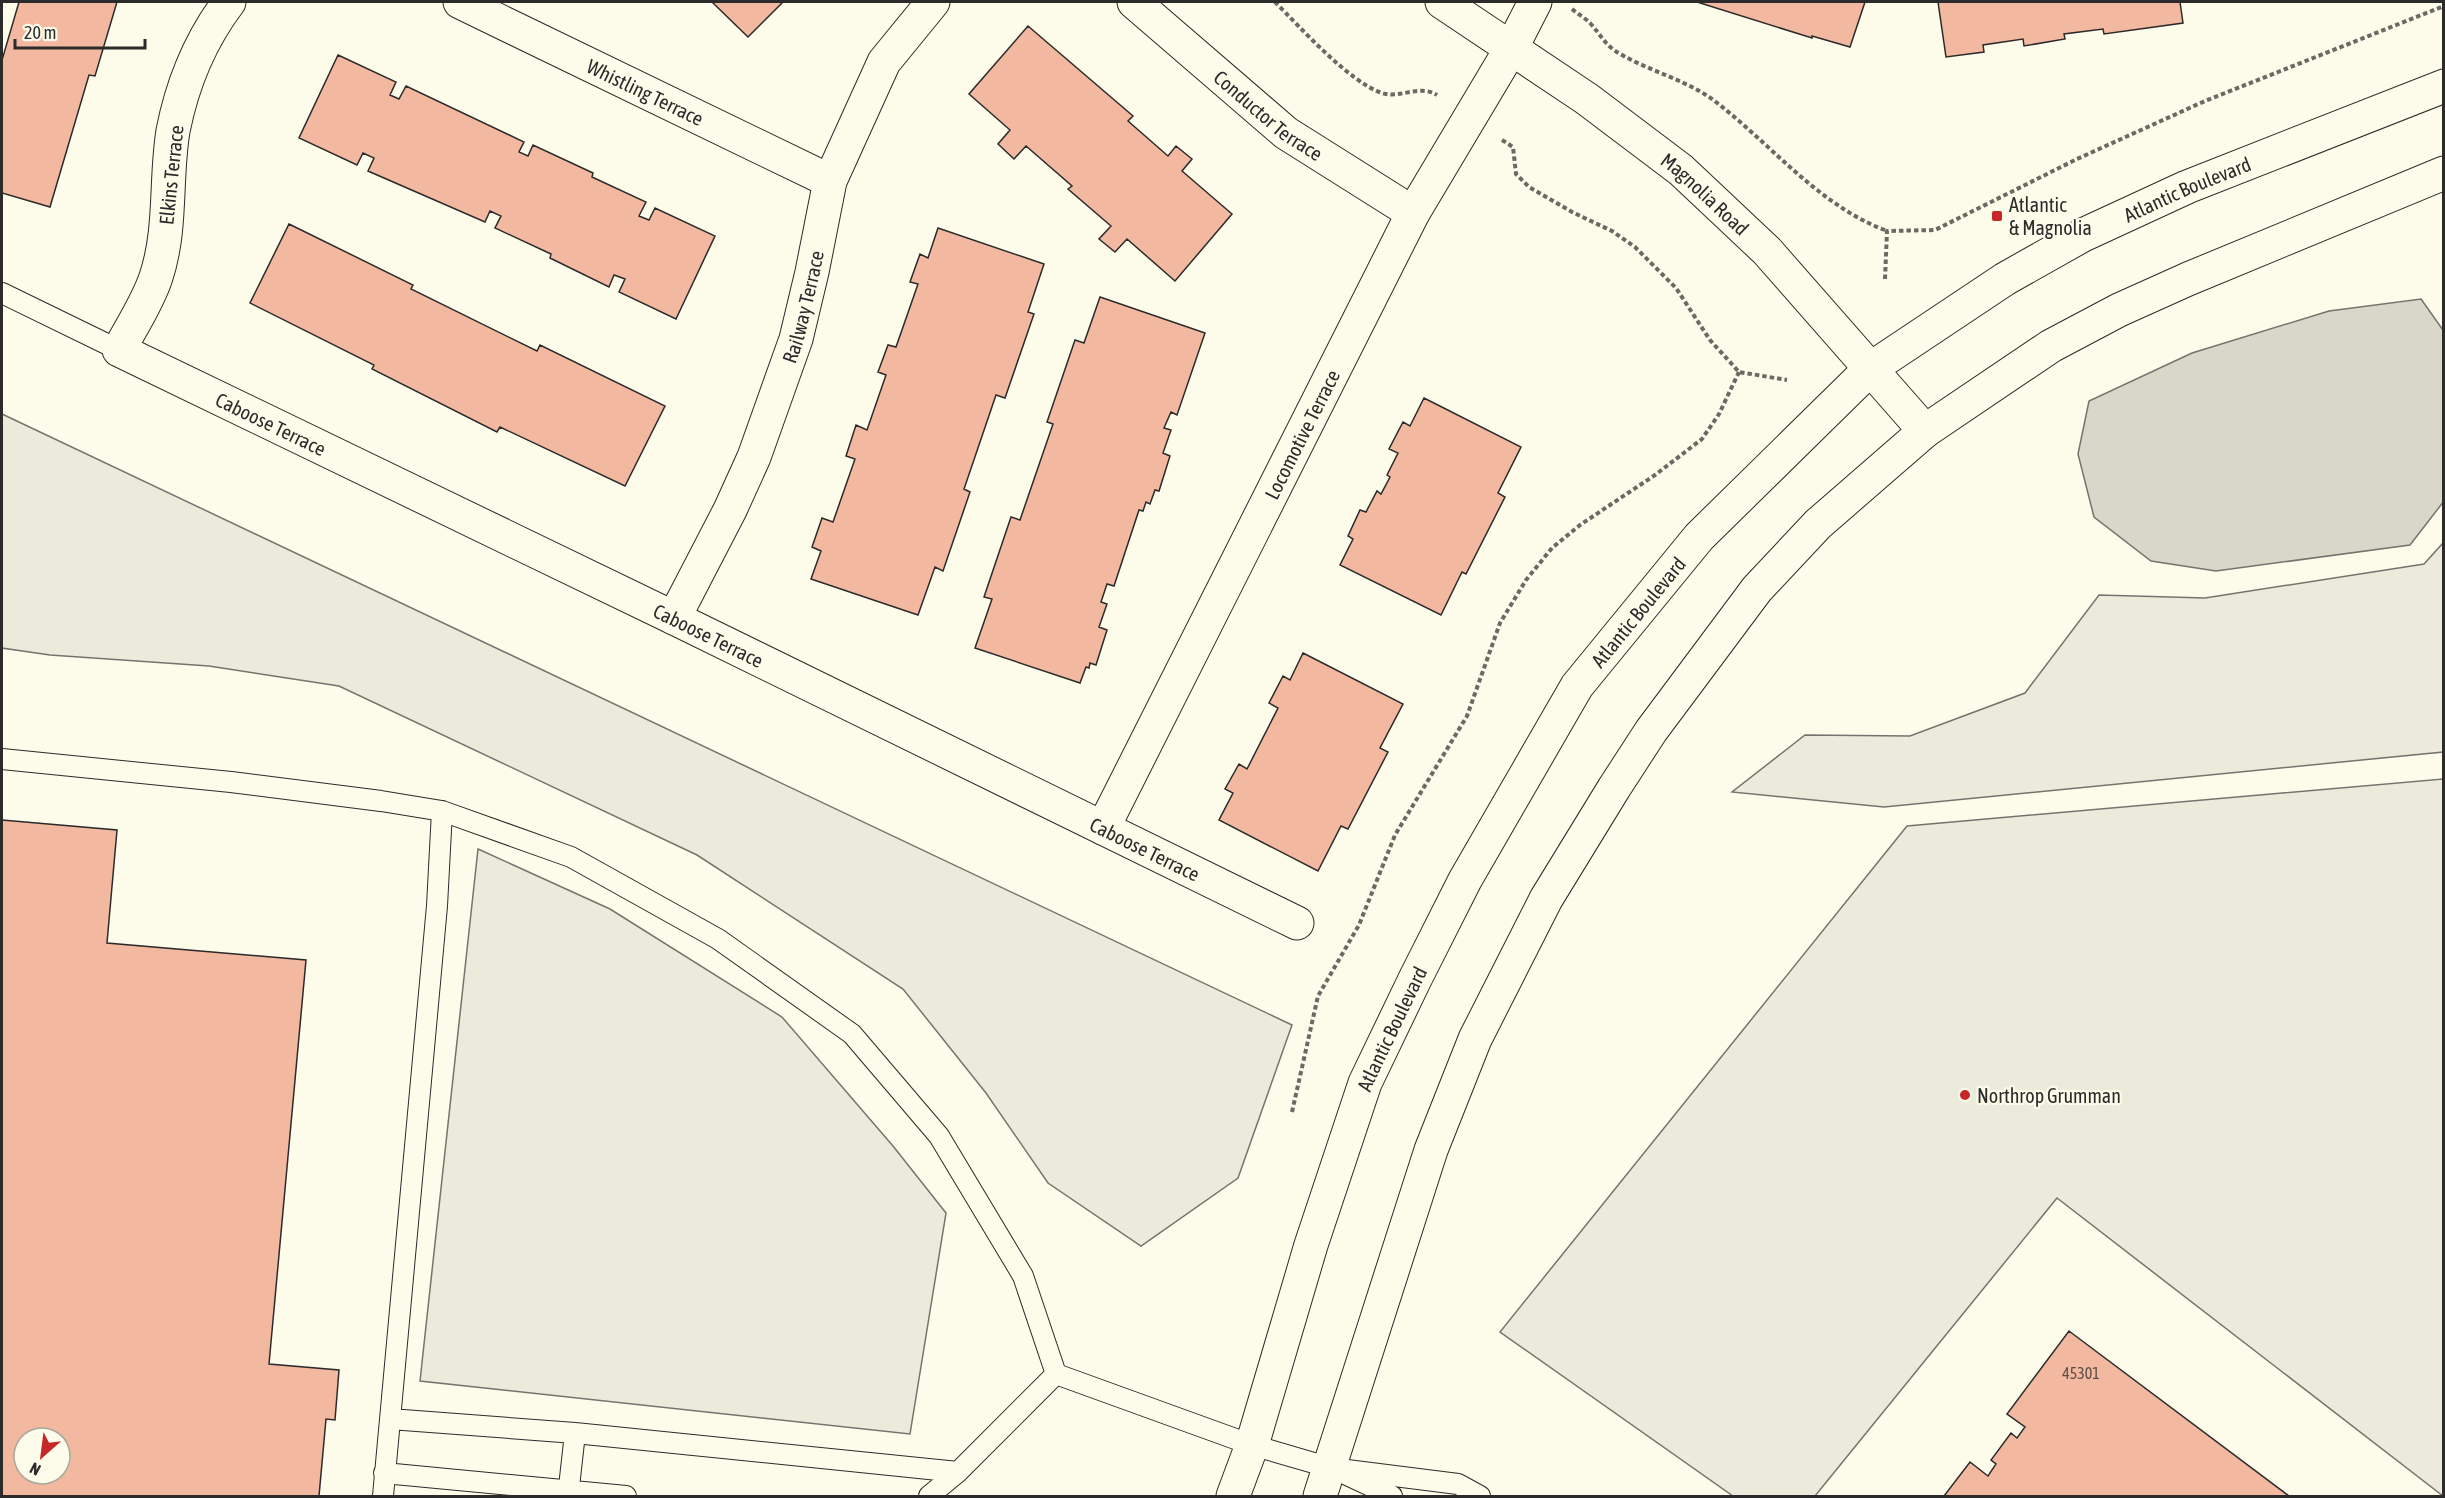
<svg xmlns="http://www.w3.org/2000/svg" width="2445" height="1498" font-family="'Asap Condensed',sans-serif">
  <rect width="100%" height="100%" fill="#fdfbea"/>
  <path fill="#ecebdb" stroke="#74746e" stroke-width="1.5" d="M2,414L1292,1025L1238,1178L1141,1246L1048,1183L986,1093L903,989L697,855L339,686L209,666L50,655L2,648Z
    M2443,543V752L1884,807L1732,792L1805,735L1910,736L2025,693L2099,595L2205,598L2424,564Z"/>
  <path fill="#eceadb" stroke="#74746e" stroke-width="1.5" d="M2443,779V1496L2057,1198L1815,1496H1733L1500,1332L1907,826Z
    M478,849L610,909L782,1017L893,1146L946,1213L910,1434L420,1381Z"/>
  <path fill="#d8d7c9" stroke="#74746e" stroke-width="1.5" d="M2421,299L2443,330L2444,501L2410,545L2216,571L2151,561L2094,517L2078,454L2089,401L2192,353L2329,311Z"/>
  <path fill="#f2b8a0" stroke="#2b2b2b" stroke-width="1.5" fill-rule="evenodd" d="M19,2H117L95,76L89,75L50,207L2,193V60Z
    M712,2H783L748,37Z
    M1697,2H1865L1850,47L1812,36V38Z
    M1938,2H2180L2183,23L2104,34L2103,29L2064,34L2065,39L2024,46L2023,39L1983,45L1984,52L1946,57Z
    M1028,26L1133,116L1128,121L1168,156L1176,146L1192,159L1182,171L1232,214L1175,281L1127,239L1115,252L1099,239L1111,226L1068,189L1072,186L1026,146L1014,159L998,144L1010,130L969,94Z
    M338,55L396,82L390,95L399,99L406,86L524,142L519,152L528,156L533,145L593,173L592,177L646,202L639,216L649,220L655,208L715,236L676,319L619,292L625,279L614,275L609,287L550,258L551,254L495,228L501,216L490,211L485,222L368,171L374,158L363,153L357,165L299,138Z
    M289,224L413,285L411,289L537,351L540,345L665,406L625,486L500,427L497,432L372,369L374,365L250,303Z
    M938,228L1044,264L1028,312L1034,314L1005,398L996,395L964,489L970,492L943,571L935,567L918,615L811,579L821,551L812,547L822,518L833,522L855,459L846,456L856,425L867,430L886,375L878,372L888,345L896,347L918,284L910,282L920,254L928,258Z
    M1100,297L1205,333L1177,415L1171,412L1164,428L1171,430L1163,453L1170,456L1159,491L1155,490L1150,504L1146,502L1143,511L1139,510L1114,586L1107,584L1101,602L1107,604L1099,627L1107,630L1096,665L1090,663L1089,668L1086,667L1080,683L975,648L992,599L984,597L1011,517L1020,520L1053,424L1047,422L1075,340L1084,343Z
    M1424,398L1521,447L1498,493L1505,497L1466,574L1462,572L1441,615L1340,565L1353,539L1348,536L1360,510L1366,512L1377,491L1381,494L1390,477L1387,475L1398,453L1389,449L1403,422L1410,426Z
    M1303,653L1403,704L1380,748L1388,752L1348,829L1341,826L1318,871L1219,820L1233,793L1225,789L1239,764L1247,769L1278,708L1269,703L1283,676L1290,680Z
    M2,820L117,830L107,943L306,960L269,1364L339,1370L335,1420L326,1419L319,1496H2ZM24,1438H60V1474H24Z
    M2069,1331L2289,1496H1944L1970,1462L1988,1476L1996,1464L1991,1460L2011,1433L2017,1438L2025,1427L2007,1414Z"/>
  <g fill="none" stroke-linecap="round" stroke-linejoin="round">
    <g stroke="#2b2b2b" stroke-width="22">
      <path id="service" d="M2,293L119,350
        M2,759L231,782L381,801L442,811L571,857L718,939L852,1034L939,1136L1023,1276L1056,1374
        M1056,1374L1252,1445L1331,1468L1458,1484L1480,1496
        M390,1419L575,1433L958,1472
        M384,1473L626,1496
        M1347,1475L1392,1496
        M383,1496L437,906L442,811
        M568,1496L575,1433
        M929,1496L958,1472L1056,1374"/>
    </g>
    <g stroke="#2b2b2b" stroke-width="35">
      <g id="minor">
        <path id="s1" d="M229,2C201,39 182,85 173,131C165,179 172,229 156,277C148,302 131,327 119,350L674,618L1297,923"/>
        <path id="s2" d="M460,2L830,181"/>
        <path id="s3" d="M1134,2L1286,133L1413,213"/>
        <path id="s4" d="M674,618L730,510L754,457L796,339L812,272L830,181L884,62L933,2"/>
        <path id="s5" d="M1103,828L1413,213L1512,47L1535,2"/>
      </g>
    </g>
    <g stroke="#2b2b2b" stroke-width="35">
      <g id="tertiary">
        <path id="s6" d="M1442,2L1587,99L1681,170L1767,251L1925,431"/>
      </g>
    </g>
    <g stroke="#2b2b2b" stroke-width="35">
      <g id="secondary">
        <path id="s7" d="M1233,1496L1252,1445L1311,1245L1365,1083L1415,979L1465,880L1577,686L1699,537L1870,369L2005,279L2083,235L2187,187L2444,86"/>
        <path d="M1320,1496L1431,1150L1475,1039L1546,899L1614,788L1651,731L1757,589L1818,524L1925,431L2051,346L2119,310L2188,279L2444,173"/>
      </g>
    </g>
    <path stroke="#6a6964" stroke-width="4" stroke-dasharray="4.5 3" stroke-linecap="butt" d="M1275,2C1300,27 1349,82 1382,93C1399,99 1420,84 1437,95
      M1572,9C1578,14 1585,18 1590,23C1602,36 1605,46 1622,55C1652,72 1689,81 1716,102C1773,146 1818,205 1887,231
      M1502,140L1513,147L1516,174L1529,187L1572,212L1612,231L1635,247L1676,288L1710,340L1739,372L1787,380
      M1885,279L1887,231L1935,230L2077,159L2205,101L2444,6
      M1292,1112L1318,996L1359,925L1395,835L1467,716L1500,623L1526,580L1552,548L1580,525L1655,475L1702,439L1719,414L1739,372"/>
    <use href="#service" stroke="#fdfbea" stroke-width="20"/>
    <use href="#minor" stroke="#fdfbea" stroke-width="33"/>
    <use href="#tertiary" stroke="#fdfbea" stroke-width="33"/>
    <use href="#secondary" stroke="#fdfbea" stroke-width="33"/>
  </g>
  <g fill="#c62828" stroke="#fdfbea" stroke-width="2">
    <rect x="1991" y="210" width="12" height="12" rx="3"/>
    <circle cx="1965" cy="1095" r="6"/>
  </g>
  <g text-anchor="middle" dominant-baseline="central" stroke-width="4.5" stroke-linejoin="round" paint-order="stroke">
    <g font-size="16" fill="#5d4e48">
      <text x="2081" y="1373">45301</text>
    </g>
    <g font-size="20" fill="#2b2b2b" stroke="#fdfbea">
      <text stroke="none"><textPath href="#s2" startOffset="206">Whistling Terrace</textPath></text>
      <text stroke="none"><textPath href="#s3" startOffset="176">Conductor Terrace</textPath></text>
      <text transform="translate(171 175) rotate(-84)">Elkins Terrace</text>
      <text stroke="none"><textPath href="#s7" startOffset="1682">Atlantic Boulevard</textPath></text>
      <text stroke="none"><textPath href="#s6" startOffset="326">Magnolia Road</textPath></text>
      <text stroke="none"><textPath href="#s4" startOffset="338">Railway Terrace</textPath></text>
      <text stroke="none"><textPath href="#s1" startOffset="540">Caboose Terrace</textPath></text>
      <text stroke="none"><textPath href="#s5" startOffset="441">Locomotive Terrace</textPath></text>
      <text stroke="none"><textPath href="#s7" startOffset="980">Atlantic Boulevard</textPath></text>
      <text stroke="none"><textPath href="#s1" startOffset="1026">Caboose Terrace</textPath></text>
      <text stroke="none"><textPath href="#s1" startOffset="1512">Caboose Terrace</textPath></text>
      <text stroke="none"><textPath href="#s7" startOffset="494">Atlantic Boulevard</textPath></text>
    </g>
    <g font-size="20" fill="#2b2b2b" stroke="#fdfbea" text-anchor="start">
      <text x="2009" y="204">Atlantic<tspan x="2009" dy="23">&amp; Magnolia</tspan></text>
      <text x="1977" y="1095">Northrop Grumman</text>
    </g>
  </g>
  <rect width="2445" height="1498" fill="none" stroke="#2b2b2b" stroke-width="6"/>
  <g transform="translate(42 1456) rotate(208)"><circle r="28" fill="#fdfbea" stroke="#a9a89e" stroke-width="1.5"/>
  <path d="M0-4.5L10 22L0 15L-10 22Z" fill="#c62828"/>
  <text y="-9" font-size="16" font-weight="bold" text-anchor="middle" fill="#2b2b2b">N</text>
  </g>
  <path d="M15 39v9h130v-9" fill="none" stroke="#2b2b2b" stroke-width="3"/>
  <text x="24" y="39" font-size="18" fill="#2b2b2b" stroke="#fdfbea" stroke-width="4.5" paint-order="stroke">20 m</text>
</svg>
